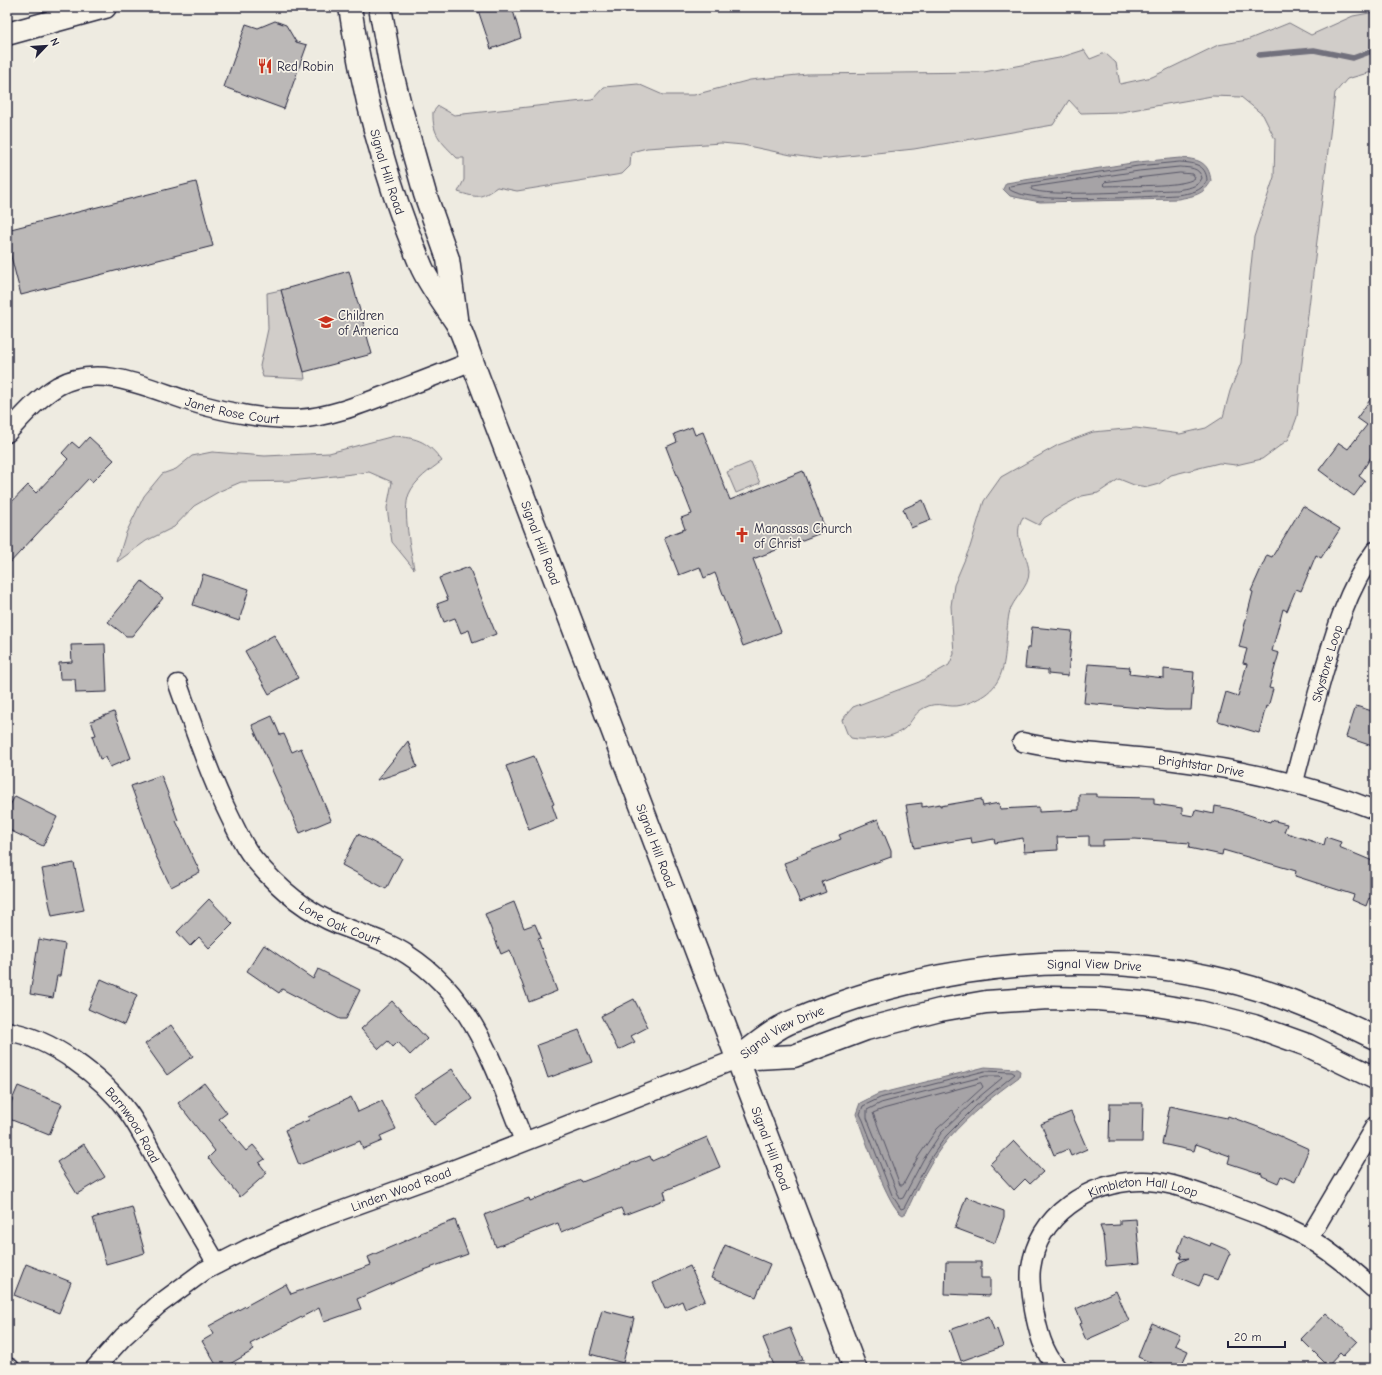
<svg xmlns="http://www.w3.org/2000/svg" width="1382" height="1375" font-family="'Comic Neue',sans-serif">
  <rect width="100%" height="100%" fill="#eeebe1"/>
  <filter id="ink" filterUnits="userSpaceOnUse"><feTurbulence type="fractalNoise" baseFrequency=".025" numOctaves="2"/><feDisplacementMap in="SourceGraphic" scale="8" xChannelSelector="R" yChannelSelector="G"/><feConvolveMatrix kernelMatrix="1 2 1 2 8 2 1 2 1" color-interpolation-filters="sRGB"/></filter>
  <g filter="url(#ink)">
    <path fill="#d1cdc9" stroke="#7a7882" d="M1375,12V71L1347,79L1335,93L1301,372L1297,417L1289,439L1262,459L1236,465L1219,463L1171,475L1159,484L1148,487L1134,485L1119,479L1098,493L1082,496L1063,506L1044,518L1039,525L1023,517C1011,537 1027,551 1029,571C1030,588 1012,598 1009,614C1002,655 1014,690 962,705C948,709 938,700 924,708C916,712 913,719 908,725C897,739 866,741 851,738L847,733L842,720L853,707L919,682L949,665L954,654L951,606L954,585L970,547L984,501L1001,477L1058,445L1093,432L1136,428L1180,434L1206,428L1223,417L1230,391L1241,363L1254,237L1274,177L1275,139L1263,115L1241,97L1212,96L1121,112L1081,113L1069,100L1053,125L914,149L819,159L791,155L743,145L721,143L647,148L631,152L630,166L622,174L517,191L497,187C480,199 478,198 458,192L464,180V158H457C442,142 432,136 433,112L438,106L454,115L592,100L604,87L638,84L663,95H694L750,80L807,74L984,72L1059,58L1084,50L1090,59L1105,53L1116,63L1120,84L1152,77L1218,45L1247,40L1289,23L1311,35L1353,16Z
      M281,290L304,372L305,379L263,377L260,366L268,329L267,293Z
      M394,436C419,438 428,442 442,461C430,470 415,480 409,494C402,511 411,550 414,569L392,542L387,508L392,482L369,472L292,481L241,482L220,491L194,506L174,527L146,541L117,562L126,533L144,496L162,474L176,469L192,456L212,452L265,456L329,453Z
      M751,462L760,483L736,493L727,472Z"/>
    <path fill="#a6a3a6" stroke="#716f7b" d="M1180,158C1197,159 1209,161 1211,181C1204,195 1193,196 1178,199L1040,202L1010,196L1003,189L1006,183L1138,162Z
      M985,1067L1017,1069L1020,1071L1019,1077C994,1095 969,1115 949,1138C931,1158 917,1188 906,1213L903,1215C888,1209 863,1132 856,1114L860,1103L878,1094Z"/>
    <g fill="none" stroke-linecap="round" stroke-linejoin="round">
      <path stroke="#575666" stroke-width="1" d="M1180,162C1193,163 1206,164 1207,180C1202,192 1190,193 1177,195C1150,196 1023,206 1008,188L1010,186L1138,166Z
        M1180,167C1190,168 1199,167 1202,178C1198,188 1186,188 1177,190C1155,190 1042,198 1031,189L1032,187L1139,171Z
        M1180,173L1193,174L1195,178C1184,188 1123,185 1105,186L1103,184L1105,182Z
        M985,1071L1012,1072L1015,1074L976,1106L946,1136L928,1162L904,1208L901,1209L892,1195L863,1120L860,1114L863,1106L880,1098Z
        M986,1076H1000L1002,1078L973,1102L941,1133L923,1160L903,1198L900,1199L867,1118V1110L881,1103Z
        M981,1083L983,1087L937,1129L918,1157L903,1185H900L873,1113L883,1109Z"/>
      <path stroke="#716f7b" stroke-width="5.5" d="M1259,55L1314,50L1353,58L1375,50"/>
    </g>
    <path fill="#bbb8b7" stroke="#22223b" d="M477,7H512L521,38L491,49Z
      M275,21L286,25L296,42L307,45L284,109L224,87L246,24L258,28Z
      M196,182L213,246L21,295L7,241V230Z
      M349,271L372,354L304,372L281,290Z
      M1375,393V451L1359,476L1365,481L1354,496L1319,470L1339,443L1348,449L1367,425L1357,418Z
      M692,427L695,435L703,432L730,500L803,471L826,531L753,559L781,632L743,646L715,573L704,578L700,567L679,575L664,537L685,529L681,518L692,514L666,447L677,442L674,434Z
      M89,437L114,460L92,482L89,478L7,566V507L28,485L36,493L68,459L62,453L72,442L79,448Z
      M923,500L931,520L911,528L903,509Z
      M1303,506L1340,529L1321,558L1316,555L1301,591L1296,589L1287,611L1283,609L1272,651L1279,653L1269,688L1273,689L1268,707L1266,706L1259,733L1218,721L1226,692L1238,696L1247,664L1243,663L1247,649L1239,647L1253,592L1251,591L1267,555L1272,557Z
      M469,567L496,634L473,643L469,630L461,633L455,618L444,622L437,604L448,600L439,578Z
      M203,574L249,589L239,621L193,605Z
      M142,581L163,598L132,636H126L108,622Z
      M1032,627L1072,631L1068,676L1048,674V670L1025,668L1027,648H1030Z
      M274,635L298,678L269,694L245,651Z
      M105,644L107,692L76,693L75,679H60L59,663L72,662L71,645Z
      M1088,664L1130,667L1129,674L1164,678V669L1194,672L1191,710H1165L1084,703Z
      M1356,706L1375,712V747L1346,737Z
      M114,712L131,758L110,767L106,757L100,759L92,736L96,735L91,721Z
      M272,716L280,735L284,734L292,752L301,748L331,820L300,833L252,725Z
      M408,741L417,767L377,780Z
      M534,756L554,804L552,805L557,819L529,830L506,766Z
      M161,775L178,820L176,821L200,872L171,887L154,852L155,851L131,786Z
      M1079,794H1097V797L1154,798V804L1182,808V814L1193,816L1195,810L1214,814L1215,806L1231,809L1270,822L1271,820L1287,824L1284,832L1324,845L1326,837L1341,842L1339,847L1375,862V901L1369,898L1366,906L1352,900L1354,895L1295,876L1296,871L1223,850L1222,855L1189,848L1190,843L1135,839L1103,840V846H1089V836L1057,837L1058,850L1024,852L1023,838L995,843L994,839L972,843L971,838L914,848L906,805L922,803V807L940,804V806L981,799L983,806L999,803L1000,809L1039,807V812L1079,810Z
      M15,796L57,817L43,846L7,829V811Z
      M878,819L891,851V857L822,882L826,892L800,902L784,863L798,858L797,856L841,839L839,835Z
      M358,834L402,858L386,889L342,865Z
      M74,863L84,910L52,916L42,869Z
      M209,899L233,924L209,948L199,937L190,946L177,932Z
      M514,902L524,928L535,924L541,938L538,939L557,991L529,1002L510,950L501,954L485,914Z
      M39,939L65,944L60,976H57L53,998L30,994Z
      M264,945L313,979L318,969L360,990L346,1019H340L282,989L279,993L247,971Z
      M101,979L137,995L124,1025L88,1009Z
      M634,999L648,1027L631,1036L635,1042L618,1050L601,1016Z
      M392,1001L427,1039L410,1055L398,1042L393,1047L388,1041L379,1049L361,1029Z
      M171,1025L193,1056L167,1075L145,1044Z
      M579,1030L592,1062L548,1078L537,1045Z
      M452,1069L472,1099L434,1125L413,1095Z
      M204,1083L227,1113L219,1119L246,1151L253,1145L265,1159L259,1163L267,1173L240,1197L208,1158L215,1151L178,1103Z
      M18,1086L62,1104L49,1135L7,1118V1112Z
      M351,1097L358,1112L382,1101L396,1129L380,1136L382,1141L363,1149L360,1141L299,1165L285,1130L309,1120L308,1117Z
      M1110,1103H1143L1142,1142H1109Z
      M1170,1106L1227,1118L1228,1116L1269,1131L1309,1149L1295,1182L1281,1176L1278,1183L1262,1176V1174L1228,1163L1230,1156L1196,1144L1194,1151L1162,1144Z
      M1071,1112L1087,1149L1071,1156L1068,1149L1054,1155L1041,1124Z
      M707,1137L720,1167L664,1191L666,1199L624,1215L621,1208L561,1232L558,1223L496,1247L484,1215L529,1198L530,1201L581,1180L582,1182L650,1156L652,1161Z
      M1014,1141L1043,1172L1030,1184L1025,1179L1014,1190L990,1164Z
      M84,1144L105,1177L77,1194L57,1162Z
      M966,1197L1004,1211V1217L995,1243L955,1228Z
      M132,1207L145,1253L106,1264L93,1218Z
      M1136,1219L1140,1263L1106,1266L1103,1235L1104,1237L1100,1226L1120,1225V1220Z
      M455,1220L468,1254L416,1273L357,1299L361,1309L324,1322L319,1308L250,1344L254,1350L223,1368H218L202,1341L214,1334L209,1326L286,1284L291,1294L371,1265L368,1257L421,1234L420,1233Z
      M1184,1235L1210,1246L1211,1243L1230,1251V1255H1229L1218,1280L1204,1275L1199,1286L1173,1275L1178,1263L1189,1258L1180,1259L1182,1253L1178,1251Z
      M725,1245L770,1264L756,1297L711,1278Z
      M946,1262H981V1278H990V1296L945,1294Z
      M26,1264L71,1282L59,1313L14,1295Z
      M690,1266L705,1300L685,1309L682,1301L665,1309L653,1283Z
      M1116,1291L1129,1321L1086,1340L1079,1324L1082,1323L1076,1309Z
      M602,1310L634,1318L623,1363L590,1354Z
      M1326,1313L1357,1341L1343,1356L1340,1353L1328,1366L1301,1339Z
      M989,1316L994,1330L997,1329L1003,1346L961,1361L950,1330Z
      M1152,1323L1180,1335L1175,1345L1188,1351L1180,1368H1163L1138,1357Z
      M790,1328L803,1360L796,1362L799,1368H775L763,1338Z"/>
    <g fill="none" stroke-linecap="round" stroke-linejoin="round">
      <g stroke="#22223b" stroke-width="21">
        <g id="minor">
          <path id="s1" d="M7,433C23,416 38,398 58,386C103,361 155,392 198,404C226,412 268,420 297,419C330,417 362,404 393,392C419,382 446,372 472,361"/>
          <path id="s2" d="M178,684C194,729 209,774 230,817C237,831 243,846 254,859C277,887 305,911 339,925C362,934 387,941 408,955C475,998 496,1072 524,1141"/>
          <path id="s3" d="M1022,742C1070,753 1118,754 1167,760C1239,769 1308,783 1375,810"/>
          <path id="s4" d="M1294,782C1302,750 1311,717 1320,685C1333,639 1346,590 1375,551"/>
          <path id="s5" d="M7,1031C51,1038 102,1076 128,1112C139,1127 148,1145 157,1162C177,1196 197,1230 217,1264"/>
          <path d="M1309,1238L1375,1126"/>
          <path d="M7,1367L10,1368"/>
          <path id="s6" d="M95,1368L123,1337L158,1305L204,1271L247,1249L310,1222L442,1174L737,1059"/>
          <path id="s7" d="M1057,1368C1043,1352 1038,1331 1034,1310C1032,1296 1029,1282 1031,1268C1038,1215 1089,1182 1140,1181C1165,1180 1190,1190 1213,1198C1245,1210 1278,1221 1308,1238C1332,1252 1354,1271 1375,1290"/>
        </g>
      </g>
      <g stroke="#22223b" stroke-width="25">
        <g id="secondary">
          <path id="s8" d="M350,7C363,97 387,184 422,268C431,287 444,304 456,322C463,333 467,349 472,361L855,1368"/>
          <path d="M380,7L391,69L401,109L425,194L448,259L456,318"/>
          <path id="s9" d="M737,1059C751,1048 765,1036 781,1027C789,1022 799,1019 808,1015C841,1002 873,991 908,983C1033,954 1167,954 1289,1000C1318,1011 1347,1024 1375,1038"/>
          <path d="M737,1059L794,1056L866,1029L940,1010L986,1002L1048,998L1097,999L1143,1003L1199,1012L1254,1026L1307,1045L1375,1078"/>
        </g>
      </g>
      <g stroke="#22223b" stroke-width="25">
        <path id="trunk" d="M7,34L105,7"/>
      </g>
      <use href="#minor" stroke="#f7f3e8" stroke-width="18"/>
      <use href="#secondary" stroke="#f7f3e8" stroke-width="22"/>
      <use href="#trunk" stroke="#f7f3e8" stroke-width="22"/>
    </g>
  </g>
  <defs>
    <g id="restaurant-bare" transform="scale(1.2)"><path d="M-5-6h1v4h1v-4h1v4h1v-4h1v5L-1.5 .5V6h-2V.5L-5-1ZM5-6V6H3V1.5H1.5Q1.5-4 5-6Z" fill="#c8321e" stroke="#f7f3e8" stroke-width="2.5" paint-order="stroke"/></g>
    <g id="school-bare" transform="scale(1.2)"><path d="M0-5L7-2L0 1L-7-2ZM-4 1L0 2.5L4 1V4Q0 6-4 4Z" fill="#c8321e" stroke="#f7f3e8" stroke-width="2.5" paint-order="stroke"/></g>
    <g id="church-bare" transform="scale(1.2)"><path d="M-1.2-6h2.4v3.5h3.3v2.4h-3.3V6h-2.4V-.1h-3.3v-2.4h3.3Z" fill="#c8321e" stroke="#f7f3e8" stroke-width="2.5" paint-order="stroke"/></g>
  </defs>
  <g fill-rule="evenodd">
    <use href="#restaurant-bare" x="265" y="66"/>
    <use href="#school-bare" x="326" y="322"/>
    <use href="#church-bare" x="742" y="535"/>
  </g>
  <g text-anchor="middle" dominant-baseline="central" stroke-width="3.5" stroke-linejoin="round" paint-order="stroke">
    <g font-size="13" fill="#22223b" stroke="#f7f3e8" text-anchor="start">
      <text x="277" y="66">Red Robin</text>
      <text x="338" y="315">Children<tspan x="338" dy="15">of America</tspan></text>
      <text x="754" y="528">Manassas Church<tspan x="754" dy="15">of Christ</tspan></text>
    </g>
    <g font-size="13" fill="#22223b" stroke="#f7f3e8">
      <text stroke="none"><textPath href="#s8" startOffset="169">Signal Hill Road</textPath></text>
      <text stroke="none"><textPath href="#s1" startOffset="250">Janet Rose Court</textPath></text>
      <text stroke="none"><textPath href="#s8" startOffset="572">Signal Hill Road</textPath></text>
      <text stroke="none"><textPath href="#s4" startOffset="123">Skystone Loop</textPath></text>
      <text stroke="none"><textPath href="#s3" startOffset="181">Brightstar Drive</textPath></text>
      <text stroke="none"><textPath href="#s8" startOffset="896">Signal Hill Road</textPath></text>
      <text stroke="none"><textPath href="#s2" startOffset="300">Lone Oak Court</textPath></text>
      <text stroke="none"><textPath href="#s9" startOffset="377">Signal View Drive</textPath></text>
      <text stroke="none"><textPath href="#s9" startOffset="53">Signal View Drive</textPath></text>
      <text stroke="none"><textPath href="#s5" startOffset="162">Barnwood Road</textPath></text>
      <text stroke="none"><textPath href="#s8" startOffset="1220">Signal Hill Road</textPath></text>
      <text stroke="none"><textPath href="#s6" startOffset="360">Linden Wood Road</textPath></text>
      <text stroke="none"><textPath href="#s7" startOffset="260">Kimbleton Hall Loop</textPath></text>
    </g>
  </g>
  <rect width="1382" height="1375" fill="none" stroke="#f7f3e8" stroke-width="24"/>
  <rect x="12" y="12" width="1358" height="1351" fill="none" stroke="#22223b" stroke-width="1.5" filter="url(#ink)"/>
  <g transform="translate(46 46) rotate(65)" stroke="#f7f3e8" stroke-width="3" paint-order="stroke">
  <path d="M0-3L7 15L0 10L-7 15Z" fill="#22223b"/>
  <text y="-6" font-size="11" font-weight="bold" text-anchor="middle" fill="#22223b">N</text>
  </g>
  <path d="M1228 1341v6h57v-6" fill="none" stroke="#22223b" stroke-width="2"/>
  <text x="1234" y="1341" font-size="12" fill="#22223b" stroke="#f7f3e8" stroke-width="3" paint-order="stroke">20 m</text>
</svg>
